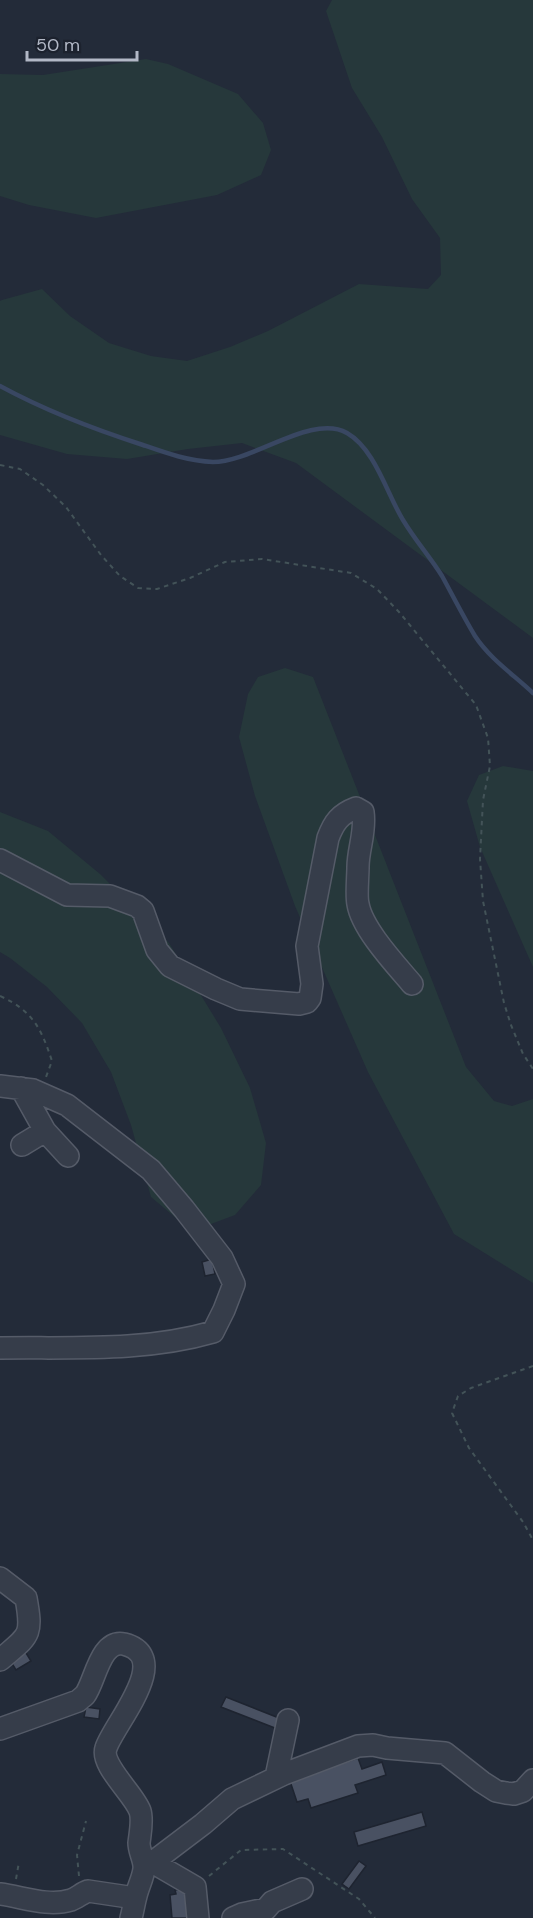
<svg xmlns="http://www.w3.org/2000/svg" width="533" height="1918" font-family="'DM Sans',sans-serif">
  <rect width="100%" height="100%" fill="#232b39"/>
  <path fill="#26383b" d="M332,0H533V638L296,463L242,443L188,449L127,459L67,454L0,435V301L2,300L42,289L70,316L109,343L151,356L187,361L230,347L268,331L359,284L428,289L441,275L440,238L412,199L382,137L352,88L326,11Z
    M146,59L168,64L238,94L263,123L271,150L261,175L217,195L96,218L29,205L0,196V74L43,75Z
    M285,668L313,677L466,1067L494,1101L512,1106L533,1099V1283L454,1234L368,1072L295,906L255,796L239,737L248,694L258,677Z
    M503,766L533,771V967L480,847L467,801L479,775Z
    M0,812L48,831L100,874L169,943L221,1028L250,1088L266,1143L261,1185L235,1215L203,1227L176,1218L151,1197L131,1125L111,1072L82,1023L47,987L10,958L0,952Z"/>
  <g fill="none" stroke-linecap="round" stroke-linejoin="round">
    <path stroke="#394762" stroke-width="4.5" d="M0,386C46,411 93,429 143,445C166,453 188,461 213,462C253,462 312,413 347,433C375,449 387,494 403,520C415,540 430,557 442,576C453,596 463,616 475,636C490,659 514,675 533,693"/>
  </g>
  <path fill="#495162" stroke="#1e2430" stroke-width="1.5" d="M212,1259L215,1274L205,1276L202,1262Z
    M23,1648L31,1661L16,1670L8,1657Z
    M226,1697L284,1720L280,1730L221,1707Z
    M86,1707L100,1709L99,1719L84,1717Z
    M358,1758L362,1769L382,1762L386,1775L355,1785L358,1793L311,1808L308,1799L297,1802L290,1781Z
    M422,1812L426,1826L358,1846L354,1832Z
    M359,1861L366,1866L349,1889L342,1884Z
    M186,1889L193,1918H172L170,1895L176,1894L175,1890Z"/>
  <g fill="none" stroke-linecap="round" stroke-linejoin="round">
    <g stroke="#555b68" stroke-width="24">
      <path id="minor" d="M0,860L67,895L110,896L137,906L143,911L157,950L170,966L216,989L240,999L299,1004L307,1002L310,998L312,984L307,946L328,838C334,822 340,814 356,808L363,812C366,832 358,849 358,867C358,877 356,896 358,904C362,929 396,965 412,984
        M0,1086L33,1090L67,1105L151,1170L184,1209L222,1258L234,1284L224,1310L213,1332C144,1352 71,1347 0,1348
        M21,1088L45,1131L68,1156
        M22,1145L45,1131
        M0,1578L26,1598C33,1637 29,1635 0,1660
        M0,1729L78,1701C80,1699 83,1697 85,1695C95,1682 100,1639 124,1644C175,1657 113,1725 106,1748C100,1765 134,1794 140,1811C143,1820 140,1834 139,1843C139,1852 145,1861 144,1869C143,1878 138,1887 136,1896C134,1903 133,1911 131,1918
        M276,1777L288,1720
        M152,1862L195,1887L198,1918
        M145,1868L203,1824L232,1799L284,1774L358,1746L373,1745L387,1748L445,1753L482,1782L496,1791L506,1793L514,1794L523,1791L533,1780
        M0,1894C23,1897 48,1907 71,1900C77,1898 82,1893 88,1891L135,1898
        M233,1918L242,1914L266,1909L272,1902L302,1889"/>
    </g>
    <path stroke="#435358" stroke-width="2" stroke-dasharray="4.5 4.5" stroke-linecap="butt" d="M0,465L20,469L43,485L66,507L101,555L120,576L138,588L157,589L190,578L225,562L262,559L351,573L377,589L399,612L476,705L488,738L490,766L483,800L480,859L483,901L504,1003L511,1025L523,1054L533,1069
      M0,996C33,1011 41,1028 52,1061L46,1077
      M533,1366L471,1388L458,1396L452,1413L469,1448L523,1522L533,1540
      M79,1876L77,1855L86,1821
      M209,1876L241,1850L283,1849L359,1899L375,1918
      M16,1879L19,1862"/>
    <use href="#minor" stroke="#363d4a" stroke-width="21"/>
  </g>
  <path d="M27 51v9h110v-9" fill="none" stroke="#b2b8c6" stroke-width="3"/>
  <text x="36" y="51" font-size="18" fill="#b2b8c6" stroke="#1c222e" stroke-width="4.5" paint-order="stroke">50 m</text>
</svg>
